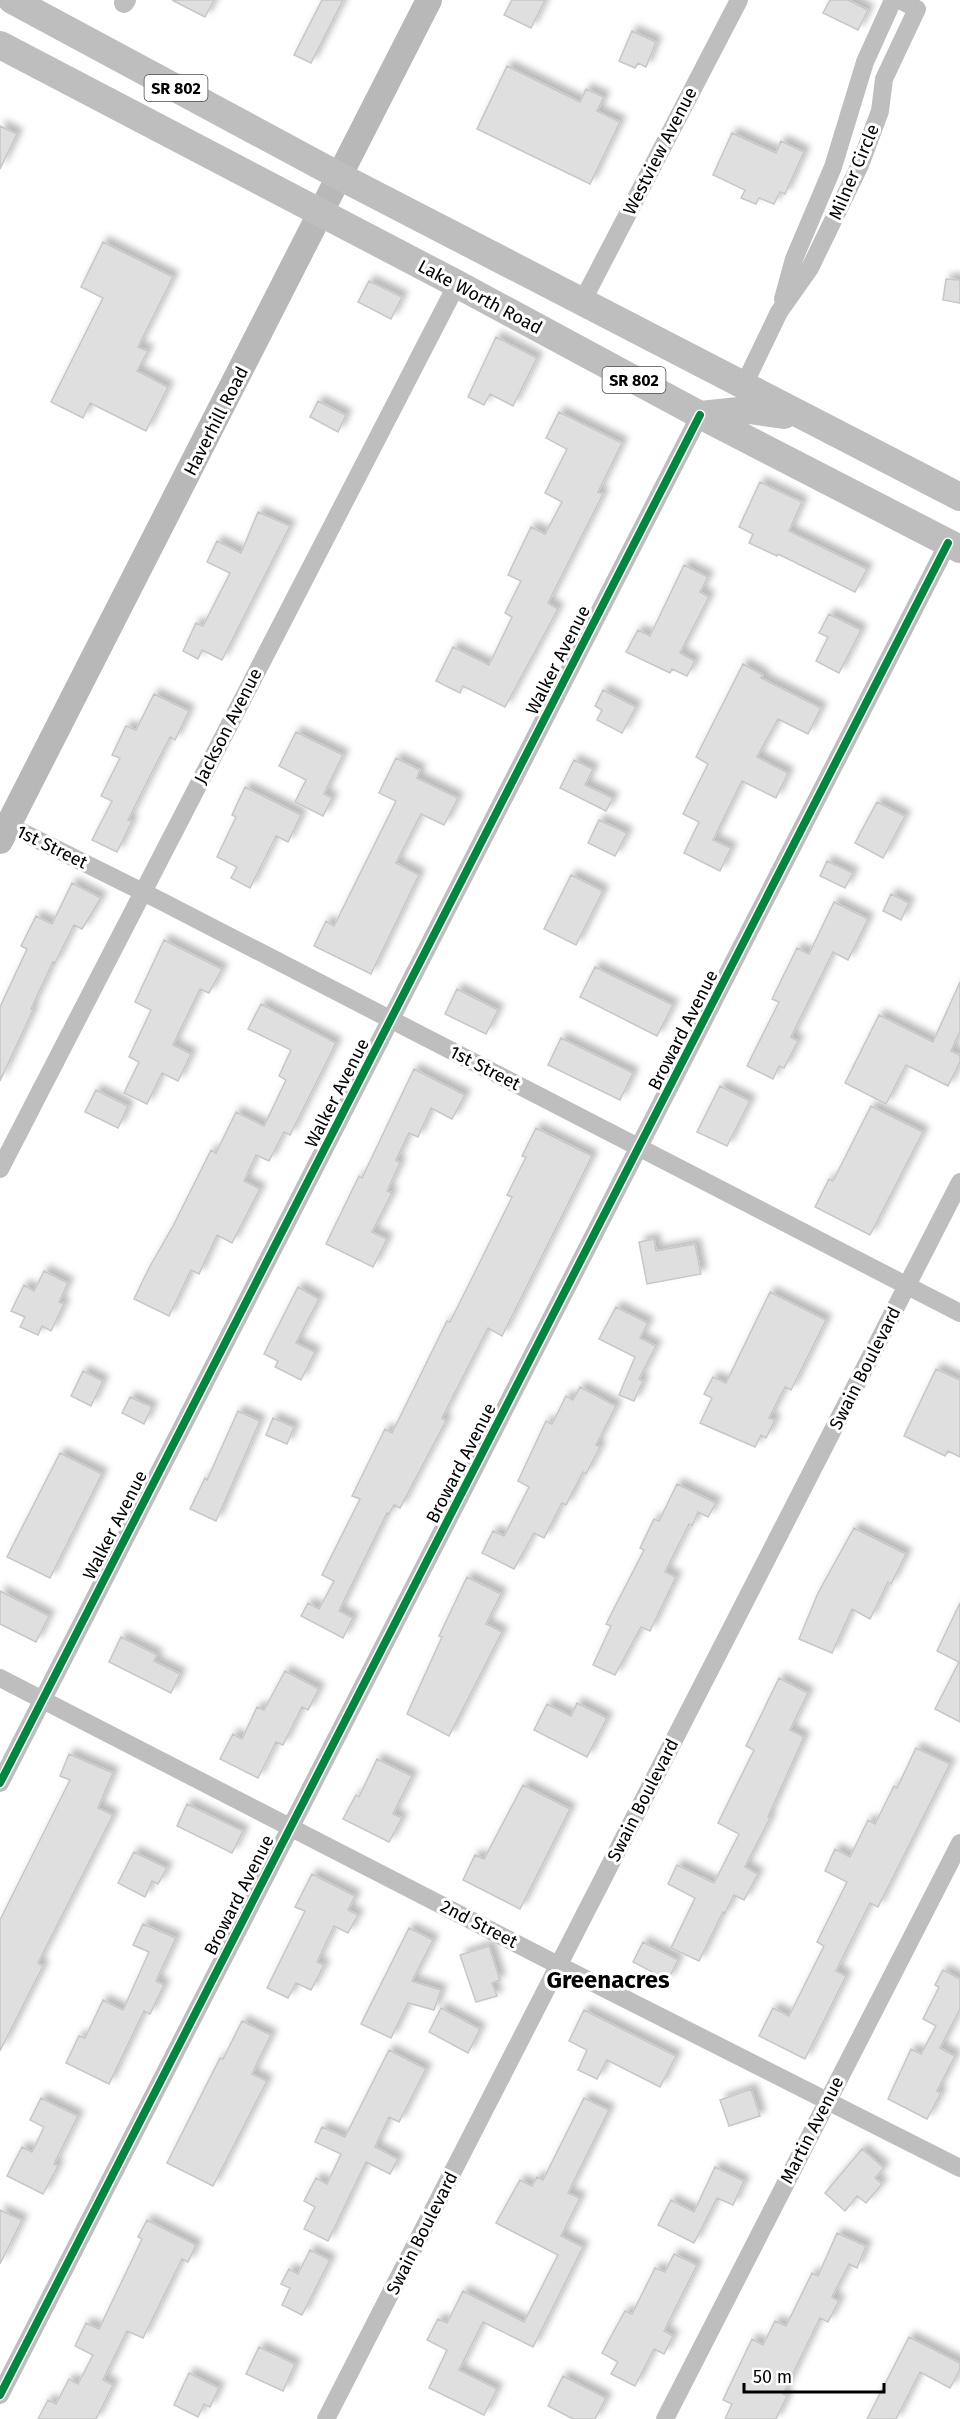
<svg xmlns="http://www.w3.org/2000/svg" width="960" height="2419" font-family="'Fira Sans',sans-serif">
  <defs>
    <filter id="shadow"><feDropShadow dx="5.5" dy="-5.5" stdDeviation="3" flood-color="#0004"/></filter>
  </defs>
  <rect width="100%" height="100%" fill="#fff"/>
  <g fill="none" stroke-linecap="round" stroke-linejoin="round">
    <path stroke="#bfbfbf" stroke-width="20" d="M124,3L126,0"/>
  </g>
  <path fill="#dfdfdf" stroke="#c7c7c7" stroke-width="1.5" filter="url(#shadow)" d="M172,0H214L205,17Z
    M322,0H343L311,63L294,55Z
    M512,0H545L531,28L504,15Z
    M830,0H848L868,10L858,30L823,13Z
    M632,31L656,42L646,67L638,63L635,68L619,61Z
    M507,66L580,102L586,89L604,97L597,111L620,122L590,184L477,129Z
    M0,126L17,134L0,169Z
    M732,133L776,153L781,141L804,152L785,194L780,192L774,204L759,198L756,204L741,198L745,190L713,175Z
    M103,242L173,277L138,347L148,351L137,371L168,387L146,431L90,403L83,418L51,402L103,298L81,287Z
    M946,279L960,280V303L943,300Z
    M369,281L402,297L391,319L358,302Z
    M496,337L537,358L513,406L490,394L484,405L468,397Z
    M318,401L346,415L338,432L310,417Z
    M559,412L622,443L598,492L603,494L548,603L558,609L505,707L463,686L460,693L436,681L453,647L489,665L512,617L505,613L521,581L508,575L531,527L545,534L562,502L545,493L567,449L546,438Z
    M760,482L802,502L789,531L867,569L855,592L778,554L777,556L749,543L753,534L739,527Z
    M258,512L290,526L222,660L202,650L198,659L183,651L196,623L203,626L230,573L207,562L217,541L241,553Z
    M684,565L708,577L700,592L709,597L680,653L695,661L687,676L672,669L670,673L626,652L638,630L650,636Z
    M829,614L861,630L839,673L816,661L828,637L819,633Z
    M743,664L763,675L761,678L821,708L808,734L778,719L757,757L788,773L776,798L742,781L713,840L731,848L720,871L684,853L699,822L683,814L708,764L696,757Z
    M603,690L636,707L622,733L597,720L602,710L595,706Z
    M154,694L189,711L175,740L170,737L151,774L128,820L132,821L117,852L92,840L112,801L101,796L120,758L112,755L126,726L136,730Z
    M296,732L343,755L324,794L332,798L323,816L295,802L306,780L279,766Z
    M396,758L420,770L417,778L458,798L444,825L421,814L396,863L419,875L371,974L314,946L326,921L334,926L396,801L379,793Z
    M574,760L593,769L585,785L613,798L606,811L560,788Z
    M245,787L301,815L288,842L276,836L250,888L231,878L237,867L217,857L236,817L232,815Z
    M877,802L905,816L883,858L855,843Z
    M599,820L627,833L615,856L588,843Z
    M827,861L853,873L845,888L820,876Z
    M571,875L603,891L576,945L544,929Z
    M72,883L101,898L82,929L74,925L55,963L53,962L31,1009L33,1010L0,1081V1007L27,949L21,946L36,916L52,924Z
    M891,894L909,903L901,920L883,911Z
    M834,902L868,919L848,960L833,952L791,1037L798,1041L784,1068L779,1066L773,1079L747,1066L779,1002L772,999L797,948L809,954Z
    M164,940L222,969L209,993L200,989L173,1045L191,1054L178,1081L162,1073L147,1104L124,1093L139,1062L129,1057L151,1010L135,1002Z
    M595,967L673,1005L657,1036L580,997Z
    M960,982V1031L951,1051L960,1055V1062L948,1086L906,1065L886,1104L845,1083L879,1015L933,1042Z
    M457,989L498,1010L486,1034L445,1014Z
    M261,1004L336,1043L290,1135L284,1132L269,1161L256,1155L244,1181L260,1189L232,1243L217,1235L199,1274L191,1270L169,1316L134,1299L149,1268L173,1226L211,1150L216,1153L236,1112L264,1126L286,1080L279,1076L291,1050L248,1029Z
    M561,1038L633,1073L620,1100L548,1065Z
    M414,1069L465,1095L452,1119L431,1108L418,1137L409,1133L396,1160L400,1163L387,1191L392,1193L372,1232L387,1239L373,1267L326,1244L359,1176L362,1178Z
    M720,1086L750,1101L727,1146L697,1132Z
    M96,1090L128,1106L118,1128L85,1112Z
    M871,1106L923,1132L870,1235L815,1207L829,1179L833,1181Z
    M536,1128L592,1156L502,1336L488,1328L442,1418L446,1421L400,1508L394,1505L389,1514L387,1513L339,1611L353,1618L343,1638L301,1616L308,1603L319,1609L334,1581L322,1575L360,1499L352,1496L385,1429L392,1433L447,1321L450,1322L476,1270L512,1197L507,1195L526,1157L522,1156Z
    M654,1239L656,1251L695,1244L701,1274L647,1284L639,1242Z
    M44,1271L68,1283L59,1302L64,1304L51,1331L42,1326L38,1335L20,1327L25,1317L11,1311L24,1285L34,1291Z
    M298,1287L319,1299L296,1343L315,1352L301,1380L275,1367L278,1361L264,1354Z
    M770,1292L826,1320L791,1390L785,1387L769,1418L775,1420L766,1438L761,1435L755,1447L700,1423L712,1398L704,1394L713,1377L726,1383Z
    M616,1307L648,1323L640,1338L656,1346L639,1379L643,1381L634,1401L619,1395L635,1357L599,1339Z
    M936,1369L960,1380V1457L948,1451L945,1456L904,1436Z
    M83,1371L103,1381L91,1406L71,1396Z
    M580,1387L616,1406L596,1445L600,1447L586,1474L583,1472L566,1505L562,1503L544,1538L534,1533L514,1569L482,1553L493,1531L504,1536L529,1487L518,1481L546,1421L552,1424L566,1396L573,1400Z
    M130,1397L152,1407L144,1424L122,1413Z
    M238,1411L260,1421L216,1521L190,1509L205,1478L207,1480Z
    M273,1418L294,1427L287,1444L266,1435Z
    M60,1453L102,1474L50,1578L7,1557Z
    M677,1484L716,1503L708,1517L698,1512L692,1526L689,1524L665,1572L676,1577L650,1631L641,1627L615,1675L593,1665L611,1626L606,1624L644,1550L640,1548L654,1519L659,1521Z
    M854,1528L906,1554L891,1584L888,1582L870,1619L852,1609L832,1653L799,1639L818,1593Z
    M467,1577L501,1594L486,1624L502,1632L449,1736L407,1714L442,1637L439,1636Z
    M0,1591L49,1616L36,1642L0,1624Z
    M960,1603V1722L935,1709L959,1662L937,1651Z
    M121,1637L157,1655L154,1661L180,1674L171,1693L109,1662Z
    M285,1671L319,1689L308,1710L302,1707L283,1745L276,1742L258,1778L220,1759L233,1734L242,1739L257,1707L264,1710Z
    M779,1678L808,1693L790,1730L804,1737L768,1817L770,1818L745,1867L758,1874L744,1900L734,1895L725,1913L723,1912L699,1961L671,1948L695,1898L668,1884L677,1865L714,1883L739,1834L718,1823L754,1750L746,1746Z
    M577,1703L607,1718L587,1757L534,1730L547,1704L571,1716Z
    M916,1748L950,1764L878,1907L870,1903L836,1971L846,1976L805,2059L759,2036L773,2008L789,2016L824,1946L817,1942L847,1882L825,1871L835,1849L850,1857L868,1820L875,1824L894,1786L897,1788Z
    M69,1754L113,1773L98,1808L113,1815L38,1963L43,1966L0,2051V1920L70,1780L60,1776Z
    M377,1759L412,1776L393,1814L402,1818L389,1842L343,1819L356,1795L359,1797Z
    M523,1785L570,1809L520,1909L463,1880L475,1855L484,1859Z
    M187,1804L243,1831L232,1853L177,1826Z
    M134,1852L167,1868L158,1884L152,1881L145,1897L118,1883Z
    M312,1874L355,1896L348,1910L358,1915L348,1933L334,1926L317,1962L324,1965L311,1990L296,1983L288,1998L267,1988L305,1911L295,1907Z
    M143,1924L176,1938L156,1981L164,1985L150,2014L144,2011L109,2084L66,2063L79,2036L85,2038L103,2000L123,2010L149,1952L133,1945Z
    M409,1928L433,1940L412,1981L441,1990L434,2010L408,2003L391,2038L361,2024Z
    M643,1942L678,1960L668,1980L633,1962Z
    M489,1946L500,1980L492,1983L497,1996L476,2002L460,1955Z
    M943,1970L960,1979V2009L940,2048L955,2056L937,2091L941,2093L927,2119L888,2099L911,2049L921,2054L936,2026L923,2019L939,1987L935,1985Z
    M441,2008L480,2029L468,2053L429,2032Z
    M584,2010L676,2056L660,2087L607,2060L597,2079L578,2070L587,2050L569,2041Z
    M242,2021L271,2035L252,2074L267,2081L213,2186L167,2163L220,2058L223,2059Z
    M389,2050L426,2069L399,2122L389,2117L375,2147L398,2159L390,2174L366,2162L328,2241L304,2229L315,2207L304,2201L316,2178L327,2184L341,2154L315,2142L322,2127L345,2137Z
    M751,2089L760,2116L729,2126L720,2100Z
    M41,2098L78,2116L54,2164L58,2166L43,2194L7,2176L22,2147L32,2152L44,2127L30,2120Z
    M584,2098L609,2110L568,2193L580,2198L561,2236L583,2247L533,2347L483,2322L459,2370L497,2389L484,2415L429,2388L447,2350L427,2340L438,2319L447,2323L463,2291L524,2322L558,2255L496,2223L520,2180L532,2186L537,2177L543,2180Z
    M862,2149L884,2168L875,2178L882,2184L866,2203L857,2196L845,2211L825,2193Z
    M715,2167L744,2181L733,2205L717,2198L694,2243L658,2225L671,2200L694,2212Z
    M0,2210L22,2220L0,2264Z
    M147,2220L196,2245L188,2262L182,2259L143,2338L127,2331L103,2380L113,2385L96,2419H38L48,2400L56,2404L69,2379L78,2384L93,2355L75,2346L86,2323L99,2329L142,2239L138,2237Z
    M837,2233L866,2246L857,2268L849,2264L832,2297L839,2301L828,2322L820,2318L783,2394L787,2396L776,2419H725L732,2404L723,2400L752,2339L763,2345L775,2321L786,2326L812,2273L818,2276Z
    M310,2250L330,2260L302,2315L282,2305L290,2288L281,2284L289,2269L298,2274Z
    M674,2254L697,2265L664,2331L673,2336L664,2354L654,2349L635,2386L611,2374L618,2362L602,2353L625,2311L632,2314L655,2268L665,2272Z
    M909,2337L960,2363V2369L950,2388L920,2372L896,2419H867Z
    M259,2347L295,2364L283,2391L246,2374Z
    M189,2373L219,2388L210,2407L204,2404L198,2417L174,2405Z
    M563,2376L606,2398L595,2419H573L548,2406Z"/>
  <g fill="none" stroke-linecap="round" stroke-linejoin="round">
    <path stroke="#bebebe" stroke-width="18" d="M783,299L794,259L833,167L865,62L893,0
      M582,302L739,0
      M744,385L779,312L810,268L860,165L880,111L884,79L917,9L900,0
      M8,825L159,900L960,1313
      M0,1169L457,284
      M0,1678L558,1965L960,2168
      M0,1783L700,415
      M0,2395L948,543
      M326,2419L960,1182
      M665,2419L960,1843"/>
    <path stroke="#b8b8b8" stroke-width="26" d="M0,841L429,0"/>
    <path stroke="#bebebe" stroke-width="28" d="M12,0L341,177L960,497
      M0,45L457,284L700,415L960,549
      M700,415L749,410L784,415"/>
    <g stroke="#fff" stroke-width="11">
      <path id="cycleway" d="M0,1783L700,415
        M0,2395L948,543"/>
    </g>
    <use href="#cycleway" stroke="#00873e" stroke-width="8"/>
  </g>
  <g text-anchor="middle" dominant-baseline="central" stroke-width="6" stroke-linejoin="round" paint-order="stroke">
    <g fill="#fff" stroke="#4c4c4c" stroke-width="1.5">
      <rect x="144.5" y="75" width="63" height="26" rx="4.5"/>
      <rect x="602.5" y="367" width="63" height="26" rx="4.5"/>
    </g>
    <g font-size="16" font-weight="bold" fill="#000">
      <text x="176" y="88">SR 802</text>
      <text x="634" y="380">SR 802</text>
    </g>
    <g font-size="18" fill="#000" stroke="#fff">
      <text transform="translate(660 151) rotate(-63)">Westview Avenue</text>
      <text transform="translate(854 172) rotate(-67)">Milner Circle</text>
      <text transform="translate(480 297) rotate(28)">Lake Worth Road</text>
      <text transform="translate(216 421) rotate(-63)">Haverhill Road</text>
      <text transform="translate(558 660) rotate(-63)">Walker Avenue</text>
      <text transform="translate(228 726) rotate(-63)">Jackson Avenue</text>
      <text transform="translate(52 847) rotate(26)">1st Street</text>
      <text transform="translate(683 1030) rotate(-63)">Broward Avenue</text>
      <text transform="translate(485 1068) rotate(27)">1st Street</text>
      <text transform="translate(337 1093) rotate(-63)">Walker Avenue</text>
      <text transform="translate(865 1368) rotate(-63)">Swain Boulevard</text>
      <text transform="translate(461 1463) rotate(-63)">Broward Avenue</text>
      <text transform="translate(115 1525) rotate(-63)">Walker Avenue</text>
      <text transform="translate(643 1800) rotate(-63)">Swain Boulevard</text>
      <text transform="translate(239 1895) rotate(-63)">Broward Avenue</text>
      <text transform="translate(479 1924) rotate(27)">2nd Street</text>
      <text transform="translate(812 2130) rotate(-63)">Martin Avenue</text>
      <text transform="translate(422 2233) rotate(-63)">Swain Boulevard</text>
    </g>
    <g font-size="24" font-weight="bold" fill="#000" stroke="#fff">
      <text x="608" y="1980">Greenacres</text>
    </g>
  </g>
  <path d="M744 2383v9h140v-9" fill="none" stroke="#000000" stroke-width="3"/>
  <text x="753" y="2383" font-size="18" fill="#000000" stroke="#ffffff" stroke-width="4.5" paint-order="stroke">50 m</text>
</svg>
